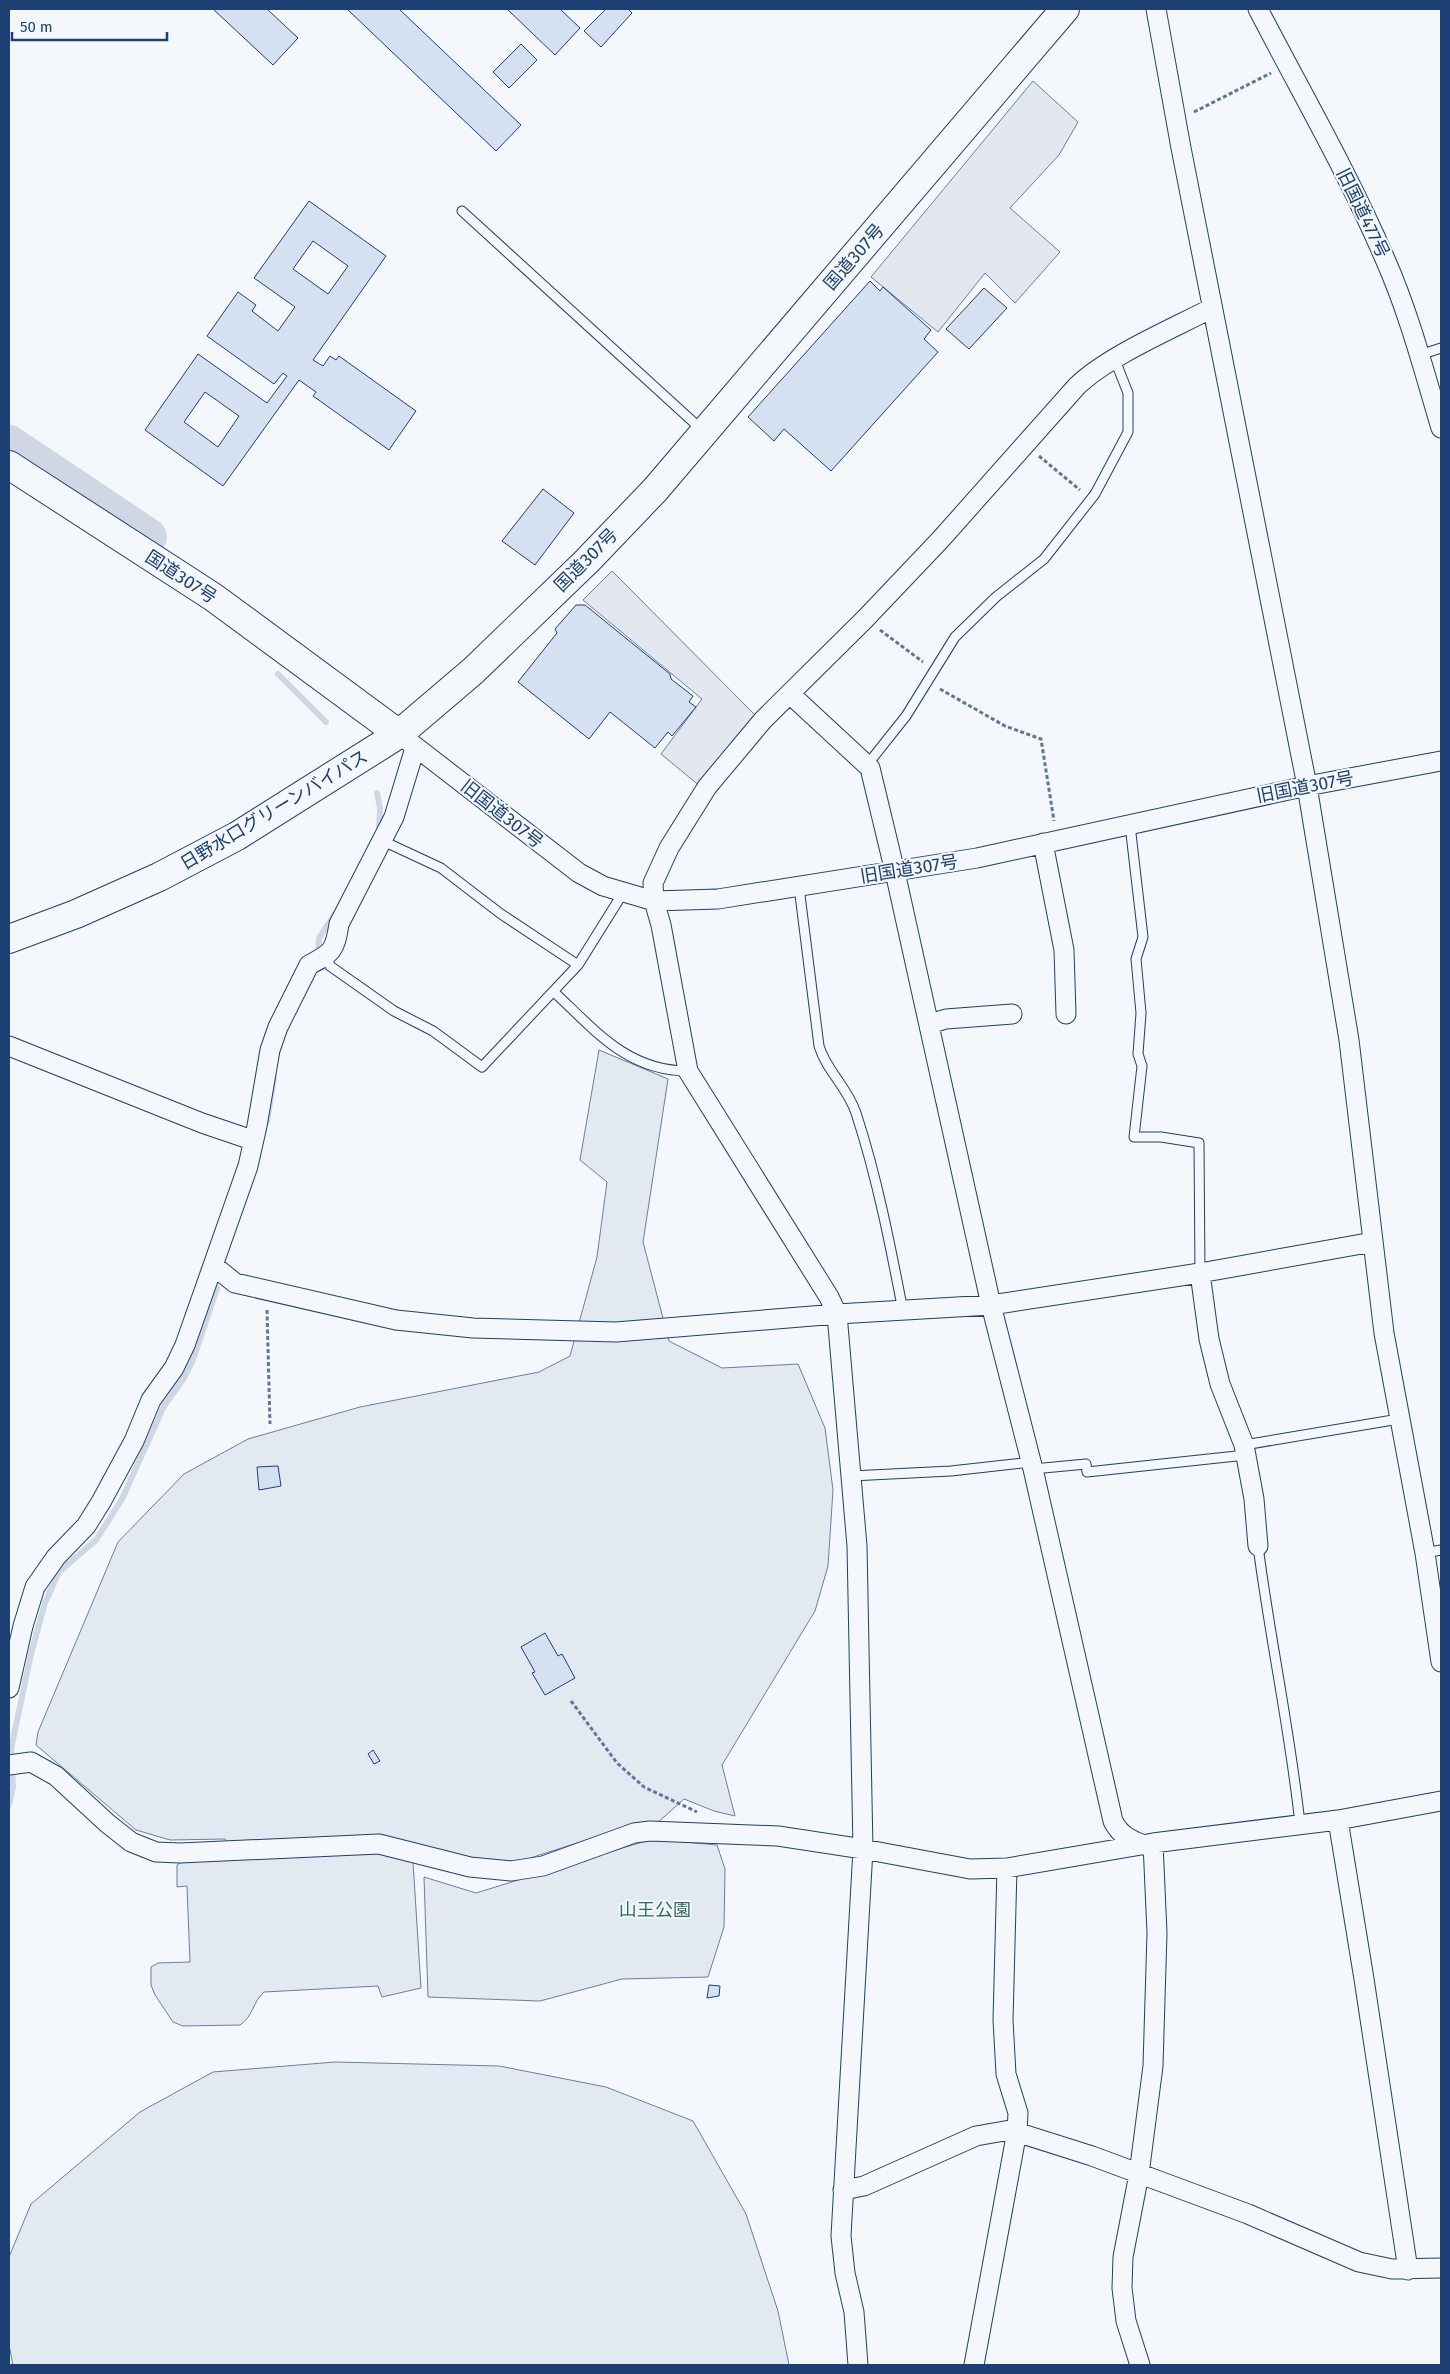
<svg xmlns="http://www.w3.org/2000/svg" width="1450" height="2374" font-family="'Fira Sans','Noto Sans JP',sans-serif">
  <rect width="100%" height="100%" fill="#f4f7fb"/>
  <path fill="#e3e9f0" stroke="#687fa3" d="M599,1050L668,1079L643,1242L669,1341L722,1368L798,1364L825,1428L833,1490L828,1566L815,1611L722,1765L735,1816L714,1811L684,1799L655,1825L627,1827L527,1859L486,1864L369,1836L229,1843L225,1839L170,1840L136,1830L36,1745L38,1732L118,1542L184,1474L248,1439L360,1407L539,1372L570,1356L597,1257L607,1182L580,1160Z
    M652,1839L717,1845L725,1869L724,1927L708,1977L622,1979L540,2001L428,1997L424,1877L476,1893Z
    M377,1851L413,1862L421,1988L382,1997L378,1986L264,1992C253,2001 253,2017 240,2025L183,2026L173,2022L155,1995L151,1985V1967L158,1963L190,1962L187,1886L177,1887V1865L186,1859Z
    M335,2062L499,2066L606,2087L693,2121L746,2214L778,2311L789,2365H13L9,2345V2257L31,2204L140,2112L213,2072Z"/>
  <path fill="#e3e8f0" stroke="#687fa3" d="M1033,81L1078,122L1059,155L1010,208L1060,252L1015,303L985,273L938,332L871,277Z
    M612,571L760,720L701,787L661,754L702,699L583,600Z"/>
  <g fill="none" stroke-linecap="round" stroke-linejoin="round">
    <path stroke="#cfd7e4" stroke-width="6" d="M278,674L326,722
      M377,793L380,808L379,830
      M318,956L319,938L335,914
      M267,1122L274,1078
      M9,1805L13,1787L11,1749L31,1654L45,1603L59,1572L96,1540L122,1499L164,1406L184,1378L193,1360L217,1288"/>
    <path stroke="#cfd7e4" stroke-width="38" d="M9,444L148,537"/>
  </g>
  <path fill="#d5e0f0" stroke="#1d3f73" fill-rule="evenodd" d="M213,9H267L298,38L273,65Z
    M347,9H399L521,125L496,151Z
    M507,9H560L580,28L555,55Z
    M606,9H628L632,13L601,47L584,31Z
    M521,44L537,60L509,88L493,72Z
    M309,201L386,256L313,360L323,366L330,356L336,360L339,356L416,411L389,450L313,396L316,392L299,380L223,486L145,430L198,354L267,403L287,376L283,373L274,384L207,336L238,292L256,305L252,311L278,331L295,307L254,278ZM313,241L348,266L328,294L293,269ZM205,392L239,416L218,447L184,422Z
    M870,281L880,291L883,287L931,330L924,339L938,352L831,471L784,429L774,441L748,417Z
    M984,288L1007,308L969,349L946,329Z
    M543,489L574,513L535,565L502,541Z
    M576,605H585L670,674L671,679L693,696L689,702L696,707L672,736L668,732L655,748L610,712L589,739L518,682L557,633L555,629Z
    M278,1466L281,1486L259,1490L257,1467Z
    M545,1633L558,1656L562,1654L575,1678L545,1695L532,1673L535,1672L521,1647Z
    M373,1750L380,1761L374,1764L368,1754Z
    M709,1985L720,1986L719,1996L707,1998Z"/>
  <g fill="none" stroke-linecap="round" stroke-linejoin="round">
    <g stroke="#1d3f73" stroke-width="11">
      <path id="service" d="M462,211L702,430
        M1420,355L1441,348
        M867,765L906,716L955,637L996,597L1044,559L1095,494L1128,432V393L1115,360
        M1130,825L1143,937L1136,959L1141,1013L1138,1054L1142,1066L1134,1137H1161L1199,1143L1200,1273
        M383,841L441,868L501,914L578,965
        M799,887L819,1046C827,1072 847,1086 856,1113C877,1177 890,1244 903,1311
        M327,957L330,966L394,1011L433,1031L482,1067L578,965L623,893
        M554,992C595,1030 627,1071 688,1071
        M1244,1445L1399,1419
        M1033,1469L1086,1464L1087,1472L1246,1455
        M851,1476L951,1471L1031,1462
        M1258,1546C1270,1639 1290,1730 1300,1824
        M1425,1553L1441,1550"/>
    </g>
    <g stroke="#1d3f73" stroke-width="21">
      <path id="minor" d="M1156,9L1181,148L1307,786L1349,1040L1384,1333L1425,1553L1441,1662
        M1258,9C1301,92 1348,173 1385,259C1409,313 1424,371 1441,428
        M790,694L870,768L895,872L991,1305L1033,1469L1113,1821C1120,1835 1130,1840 1144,1845
        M399,734L579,873L603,886L654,901L718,899L977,858L1307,786L1441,761
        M1043,843L1064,950L1066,1014
        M929,1024L946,1019L1012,1014
        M9,1046L202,1123L252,1140
        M214,1266L235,1283L396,1320L473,1328L616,1332L837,1314L991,1305L1200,1273L1373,1242
        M1200,1273L1209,1339L1220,1384L1244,1445L1254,1499L1258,1546
        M9,1688L23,1626L35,1587L56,1557L86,1526L101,1502L134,1441L151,1400L174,1368L185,1345L248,1166L257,1126L270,1050L278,1027L309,965C332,953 335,951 339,924L394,817L415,748
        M9,1765L31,1762L56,1776L107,1823L131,1842L156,1852L180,1853L379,1844L470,1867L511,1871L543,1866L634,1833L650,1831L778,1836L863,1849L970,1869L1007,1868L1153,1843L1338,1820L1441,1801
        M1338,1820L1364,1979L1408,2270
        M843,2190L864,2186L976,2136L1010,2130L1092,2156L1248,2214L1359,2262L1392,2269L1441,2268
        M858,2365L854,2312L845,2273L841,2236L863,1849L857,1546L837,1314L829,1297L688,1071L661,925L654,901L653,883L669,848L707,787L763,720L865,619L941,539L1077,386C1108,356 1172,329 1212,308
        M974,2365L1017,2131L1018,2113L1006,2074L1003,2020L1007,1868
        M1140,2365L1126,2321L1122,2288L1123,2257L1139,2174L1153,2066L1157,1933L1153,1843"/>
    </g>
    <g stroke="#1d3f73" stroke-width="30">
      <path id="trunk" d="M9,465L213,597L399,734
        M9,939L76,914L159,877L237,836L399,734L473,671L587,561L655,490L1065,9"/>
    </g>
    <path stroke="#5e769c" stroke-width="3" stroke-dasharray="4 2.5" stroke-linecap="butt" d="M1194,112L1271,73
      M1039,456L1080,490
      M880,630L923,662
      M940,689L1005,726L1041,739L1054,821
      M267,1310L270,1424
      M571,1701L617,1763L644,1787L697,1812"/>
    <use href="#service" stroke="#f4f7fb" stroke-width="9"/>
    <use href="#minor" stroke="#f4f7fb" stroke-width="19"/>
    <use href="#trunk" stroke="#f4f7fb" stroke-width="28"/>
  </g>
  <g text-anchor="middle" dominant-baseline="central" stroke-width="4" stroke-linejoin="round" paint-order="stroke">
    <g font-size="18" fill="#1d3f73" stroke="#f4f7fb">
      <text transform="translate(1363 213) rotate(64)">旧国道477号</text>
      <text transform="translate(854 257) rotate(-49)">国道307号</text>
      <text transform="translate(586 560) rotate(-45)">国道307号</text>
      <text transform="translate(181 577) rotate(33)">国道307号</text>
      <text transform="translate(1305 787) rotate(-11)">旧国道307号</text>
      <text transform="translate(274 810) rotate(-31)">日野水口グリーンバイパス</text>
      <text transform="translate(502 814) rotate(38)">旧国道307号</text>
      <text transform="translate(909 869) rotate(-9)">旧国道307号</text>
    </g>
    <g font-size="18" fill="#2c6c60" stroke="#f4f7fb">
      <text x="655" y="1910">山王公園</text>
    </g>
  </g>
  <rect width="1450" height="2374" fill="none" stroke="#1d3f73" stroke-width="20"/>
  <path d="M12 32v8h155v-8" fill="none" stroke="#1d3f73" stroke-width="2.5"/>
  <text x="20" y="32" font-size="15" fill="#1d3f73" stroke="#f4f7fb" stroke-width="4" paint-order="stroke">50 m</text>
</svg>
